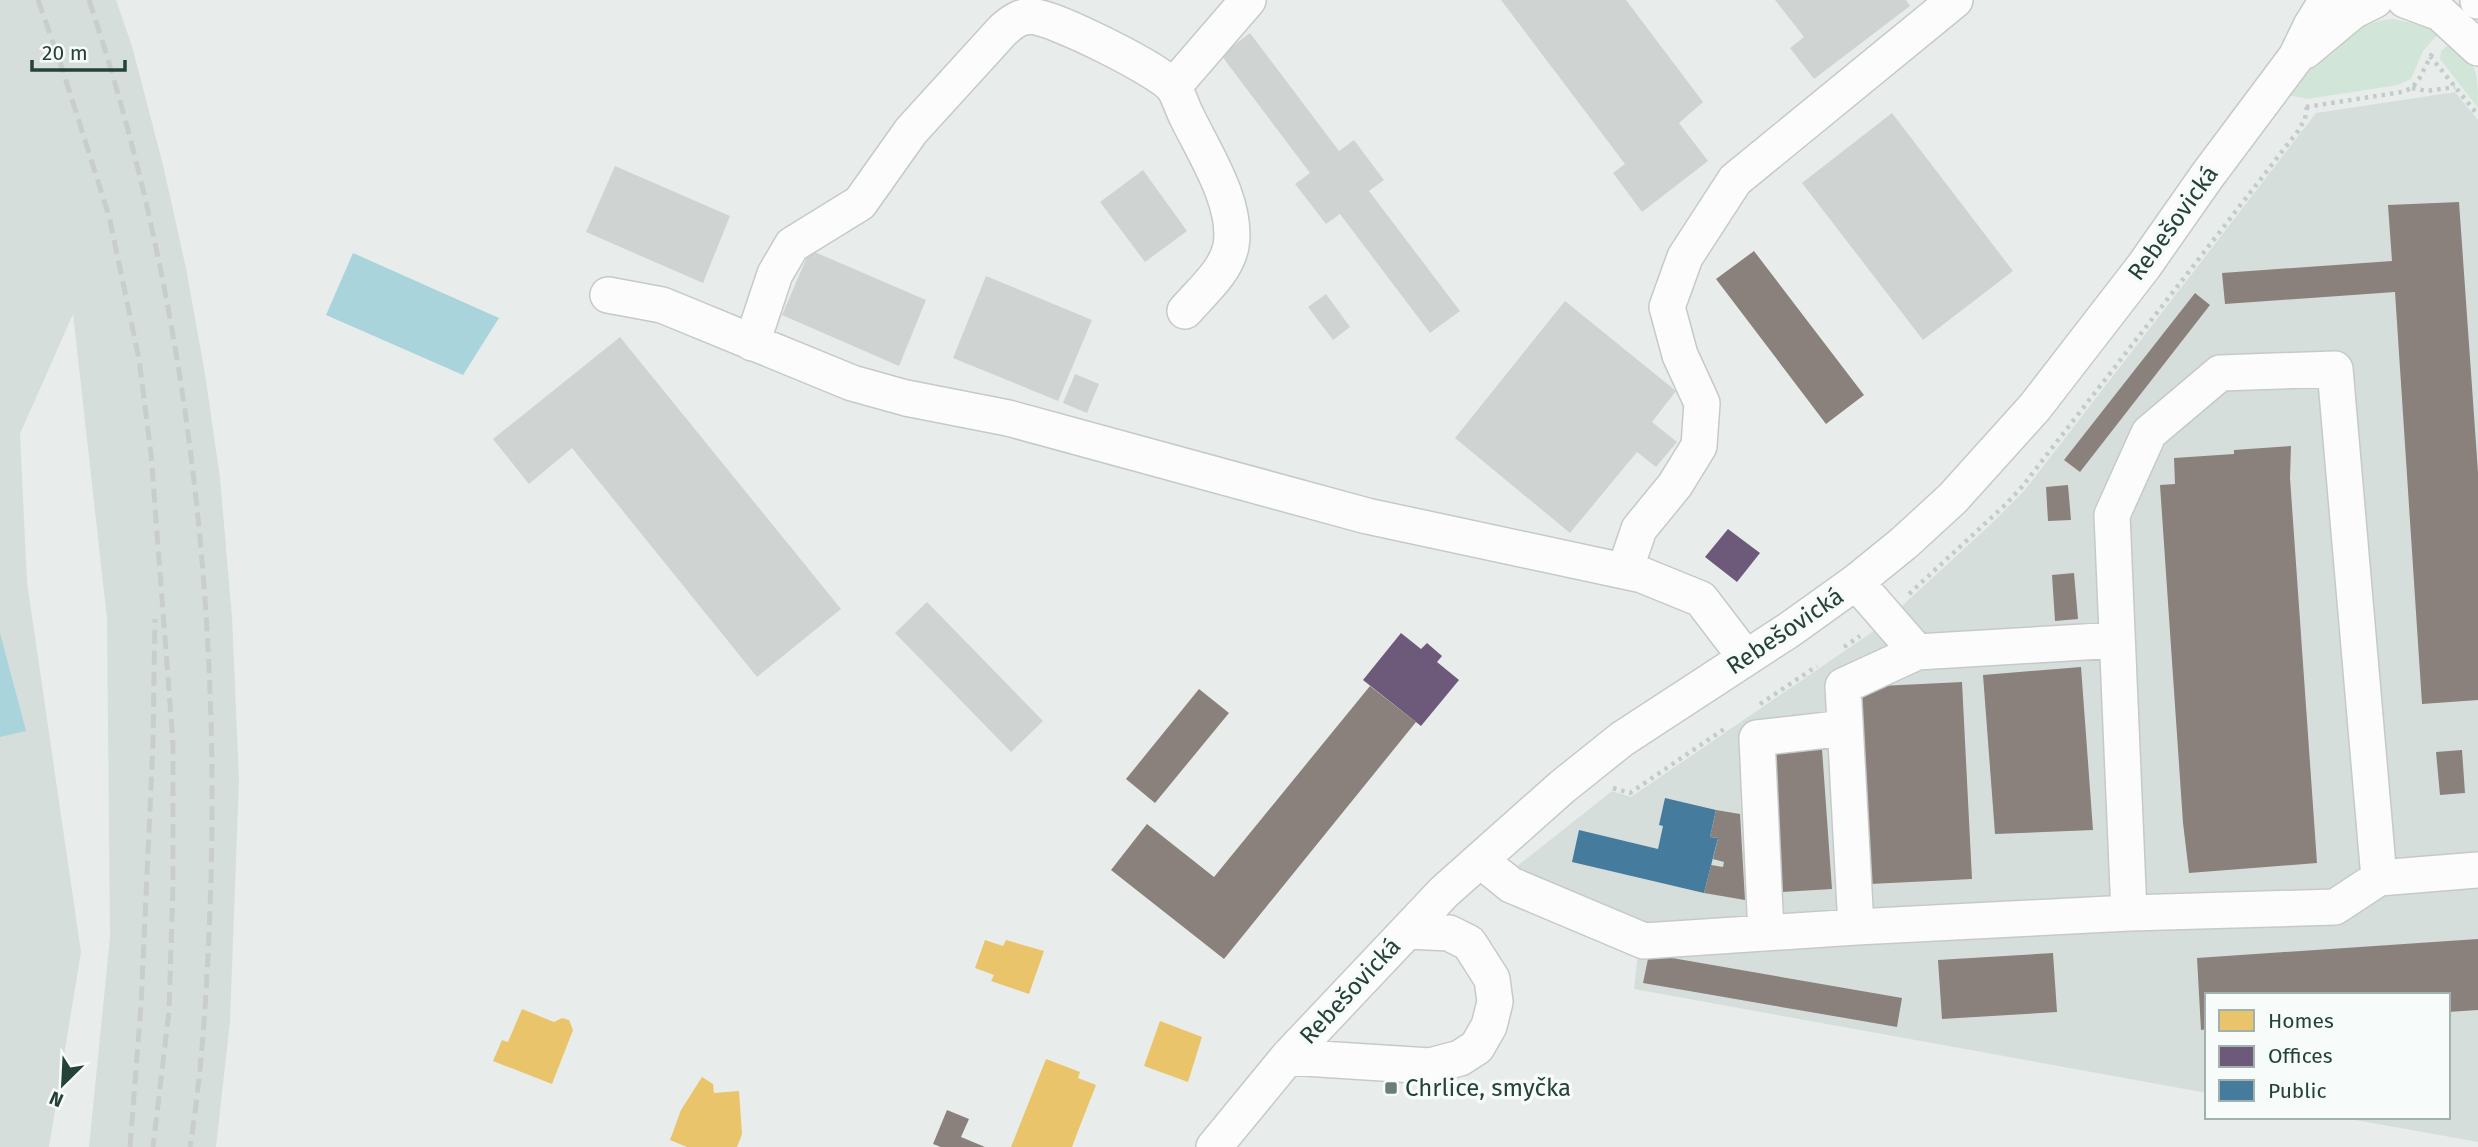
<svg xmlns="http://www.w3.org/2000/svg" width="2478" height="1147" font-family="'Fira Sans',sans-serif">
  <rect width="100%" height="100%" fill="#e8edeb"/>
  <path fill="#d6dedb" d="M0,0H116L132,46L163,165L186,268L205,374L220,478L232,617L239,780L230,1021L216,1147H89L110,937L107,619L73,314L20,434L27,582L81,952L49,1147H0Z
    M2455,92L2478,120V1142L2339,1117H2448V995H2207V1093L1634,989L1638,952L1492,886L1612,791L1631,797L1878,628L1991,524L2024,491L2316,113Z"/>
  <path fill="#d1e6d8" d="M2394,19L2425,26L2438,34L2423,51L2411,79L2398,85L2307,99L2288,95C2317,64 2348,21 2394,19Z
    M2451,43C2478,65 2478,71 2478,108L2440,59L2441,51Z"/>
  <path fill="#a9d4db" d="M353,253L499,318L463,375L326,315Z
    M0,633L26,731L0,737Z"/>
  <path fill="#e9c46a" d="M985,940L1003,946L1006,940L1044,951L1029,994L991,981L994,975L975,968Z
    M522,1009L554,1022L562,1018L569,1020L573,1030L552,1084L493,1061L502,1040L508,1042Z
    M1160,1021L1202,1037L1188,1082L1144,1066Z
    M1046,1059L1080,1072L1078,1078L1096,1085L1078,1131L1072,1147H1011Z
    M702,1077L713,1084L714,1093L739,1091L742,1134L737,1147H687L670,1140L681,1110Z"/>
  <path fill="#6d597a" d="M1728,529L1760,553L1737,582L1705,557Z
    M1401,633L1421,649L1427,643L1442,656L1437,662L1459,680L1421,726L1363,680Z"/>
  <path fill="#457b9d" d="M1665,798L1716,810L1710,837L1718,838L1704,893L1572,862L1579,830L1658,849L1663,826L1659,825Z"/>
  <path fill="#8a817c" d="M2459,202L2478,472V700L2422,704L2395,292L2225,304L2222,273L2392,261L2388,205Z
    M1754,251L1864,395L1826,424L1716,279Z
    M2195,293L2210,305L2080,472L2064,460Z
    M2291,446L2290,478L2317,863L2189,873L2183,823L2160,485L2175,484L2174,458L2234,454V450Z
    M2068,485L2071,520L2048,521L2046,487Z
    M2074,573L2078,619L2055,621L2052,575Z
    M2081,667L2093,830L1995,834L1983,675Z
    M1962,682L1972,879L1870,884L1860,687Z
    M1370,686L1416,722L1224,959L1111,870L1147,824L1214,877Z
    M1199,689L1229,713L1155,803L1126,779Z
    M1822,749L1832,889L1782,892L1773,752Z
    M2462,750L2465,793L2440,795L2436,752Z
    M1716,810L1740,814L1745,900L1704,893L1711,865L1723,867L1724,862L1713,859L1718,838L1710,837Z
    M2478,939V1010L2448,1012V995H2207V1029L2201,1030L2197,958Z
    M2053,953L2057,1012L1942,1019L1938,960Z
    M1649,954L1902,998L1897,1027L1643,983Z
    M947,1110L969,1119L961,1137L985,1147H941L933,1144Z"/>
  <path fill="#cfd4d2" d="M1501,0H1626L1703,102L1679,123L1708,161L1642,212L1613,173L1625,164Z
    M1775,0H1906L1910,6L1814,79L1790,48L1804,37Z
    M1250,33L1339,151L1354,140L1384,180L1369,191L1460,311L1430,333L1340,214L1326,224L1295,184L1310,173L1221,55Z
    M1892,113L2013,271L1923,340L1802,183Z
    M615,166L730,216L703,283L586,232Z
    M1143,170L1187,231L1145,262L1100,202Z
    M810,250L926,300L899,366L782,315Z
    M986,276L1092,320L1058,401L953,358Z
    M1326,294L1350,327L1333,340L1308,307Z
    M1565,301L1676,391L1652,422L1677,442L1656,467L1637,452L1570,533L1455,438Z
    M620,337L841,609L757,677L572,448L529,484L493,439Z
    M1075,374L1099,384L1087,413L1063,403Z
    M927,602L1043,721L1011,752L895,633Z"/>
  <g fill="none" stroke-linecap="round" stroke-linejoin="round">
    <g stroke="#c5cac8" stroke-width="38">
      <path id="minor" d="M2405,0L2440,13L2478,48
        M2478,0V1
        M2305,51L2353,11L2375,0
        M1173,87L1248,0
        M608,295L662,305L852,383L906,398L1008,418L1367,516L1642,575L1701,599L1746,658
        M752,343L775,274L792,245L860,203L911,131L1003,30C1012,22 1022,14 1036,17C1060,21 1158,69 1173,87C1179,95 1182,108 1187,117C1205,154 1238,204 1231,246C1226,272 1201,292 1185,311
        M1625,570L1639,529L1675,485L1699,446L1702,403L1680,355L1667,307L1685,257L1735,180L1955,0
        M1856,582L1917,652L2117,640
        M1480,860L1511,885L1644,941L1856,927L2129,913
        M2379,878L2335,369L2220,373L2149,433L2112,515L2129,913L2335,907L2379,878L2478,870
        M1856,927L1843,686L1917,652
        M1766,933L1757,738L1845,728
        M1288,1057L1430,1066L1460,1058L1477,1047L1489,1026L1495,1002L1492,979L1469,943L1449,933L1408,931
        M1214,1147L1288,1057L1444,892L1562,787L1622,739L1789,630L1856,582L1904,543L1953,498L2035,407L2144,266L2207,176L2296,57L2311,26L2327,0"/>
    </g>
    <path stroke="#c3ccca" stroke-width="4.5" stroke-dasharray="3.5 5" stroke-linecap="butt" d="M2430,56L2478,115
      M2412,88L2427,91L2455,87
      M2306,107L2402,92L2412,88L2419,79L2434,50
      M1909,594L2004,506L2021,488L2298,131L2305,119L2307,107
      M1844,647L1860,636
      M1760,704L1817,666
      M1613,788L1630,793L1727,727"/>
    <use href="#minor" stroke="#fcfcfc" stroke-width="35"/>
    <path stroke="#c9cdcc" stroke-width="5" stroke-dasharray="14 7" stroke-linecap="butt" d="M38,0L62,68L109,216L139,359L151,454L173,743V886L169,1011L153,1147
      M89,0C183,282 219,584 211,880C208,969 204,1059 190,1147
      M130,1147L141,1005L153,743L155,619"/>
  </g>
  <rect fill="#697e78" stroke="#f7fbf9" stroke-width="2.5" x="1384" y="1081" width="14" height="14" rx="3.5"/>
  <g text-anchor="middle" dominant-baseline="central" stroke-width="7" stroke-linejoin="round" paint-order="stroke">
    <g font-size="24" fill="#24423a" stroke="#f7fbf9">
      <text transform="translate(2173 223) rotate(-54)">Rebešovická</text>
      <text transform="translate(1785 631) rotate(-34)">Rebešovická</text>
      <text transform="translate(1350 991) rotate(-47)">Rebešovická</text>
    </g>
    <g font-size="24" fill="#24423a" stroke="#f7fbf9" text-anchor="start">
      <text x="1405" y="1088">Chrlice, smyčka</text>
    </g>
  </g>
  <rect x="2205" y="993" width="245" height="126" fill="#f7fbf9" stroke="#a3b1ad" stroke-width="2"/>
  <rect x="2219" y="1010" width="35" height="21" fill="#e9c46a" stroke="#a3b1ad" stroke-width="2"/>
  <text x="2268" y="1028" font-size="21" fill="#24423a">Homes</text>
  <rect x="2219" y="1046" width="35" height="21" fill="#6d597a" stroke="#a3b1ad" stroke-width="2"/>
  <text x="2268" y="1063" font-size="21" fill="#24423a">Offices</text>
  <rect x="2219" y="1080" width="35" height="21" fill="#457b9d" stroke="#a3b1ad" stroke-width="2"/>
  <text x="2268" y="1098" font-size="21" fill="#24423a">Public</text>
  <g transform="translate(63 1084) rotate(204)" stroke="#f7fbf9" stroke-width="5" paint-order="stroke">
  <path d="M0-5L12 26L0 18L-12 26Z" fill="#24423a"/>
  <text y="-10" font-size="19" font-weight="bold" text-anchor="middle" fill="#24423a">N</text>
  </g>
  <path d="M32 60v10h93v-10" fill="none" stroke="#24423a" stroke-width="3.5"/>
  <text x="42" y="60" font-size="21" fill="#24423a" stroke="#f7fbf9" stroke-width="5" paint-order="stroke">20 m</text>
</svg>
